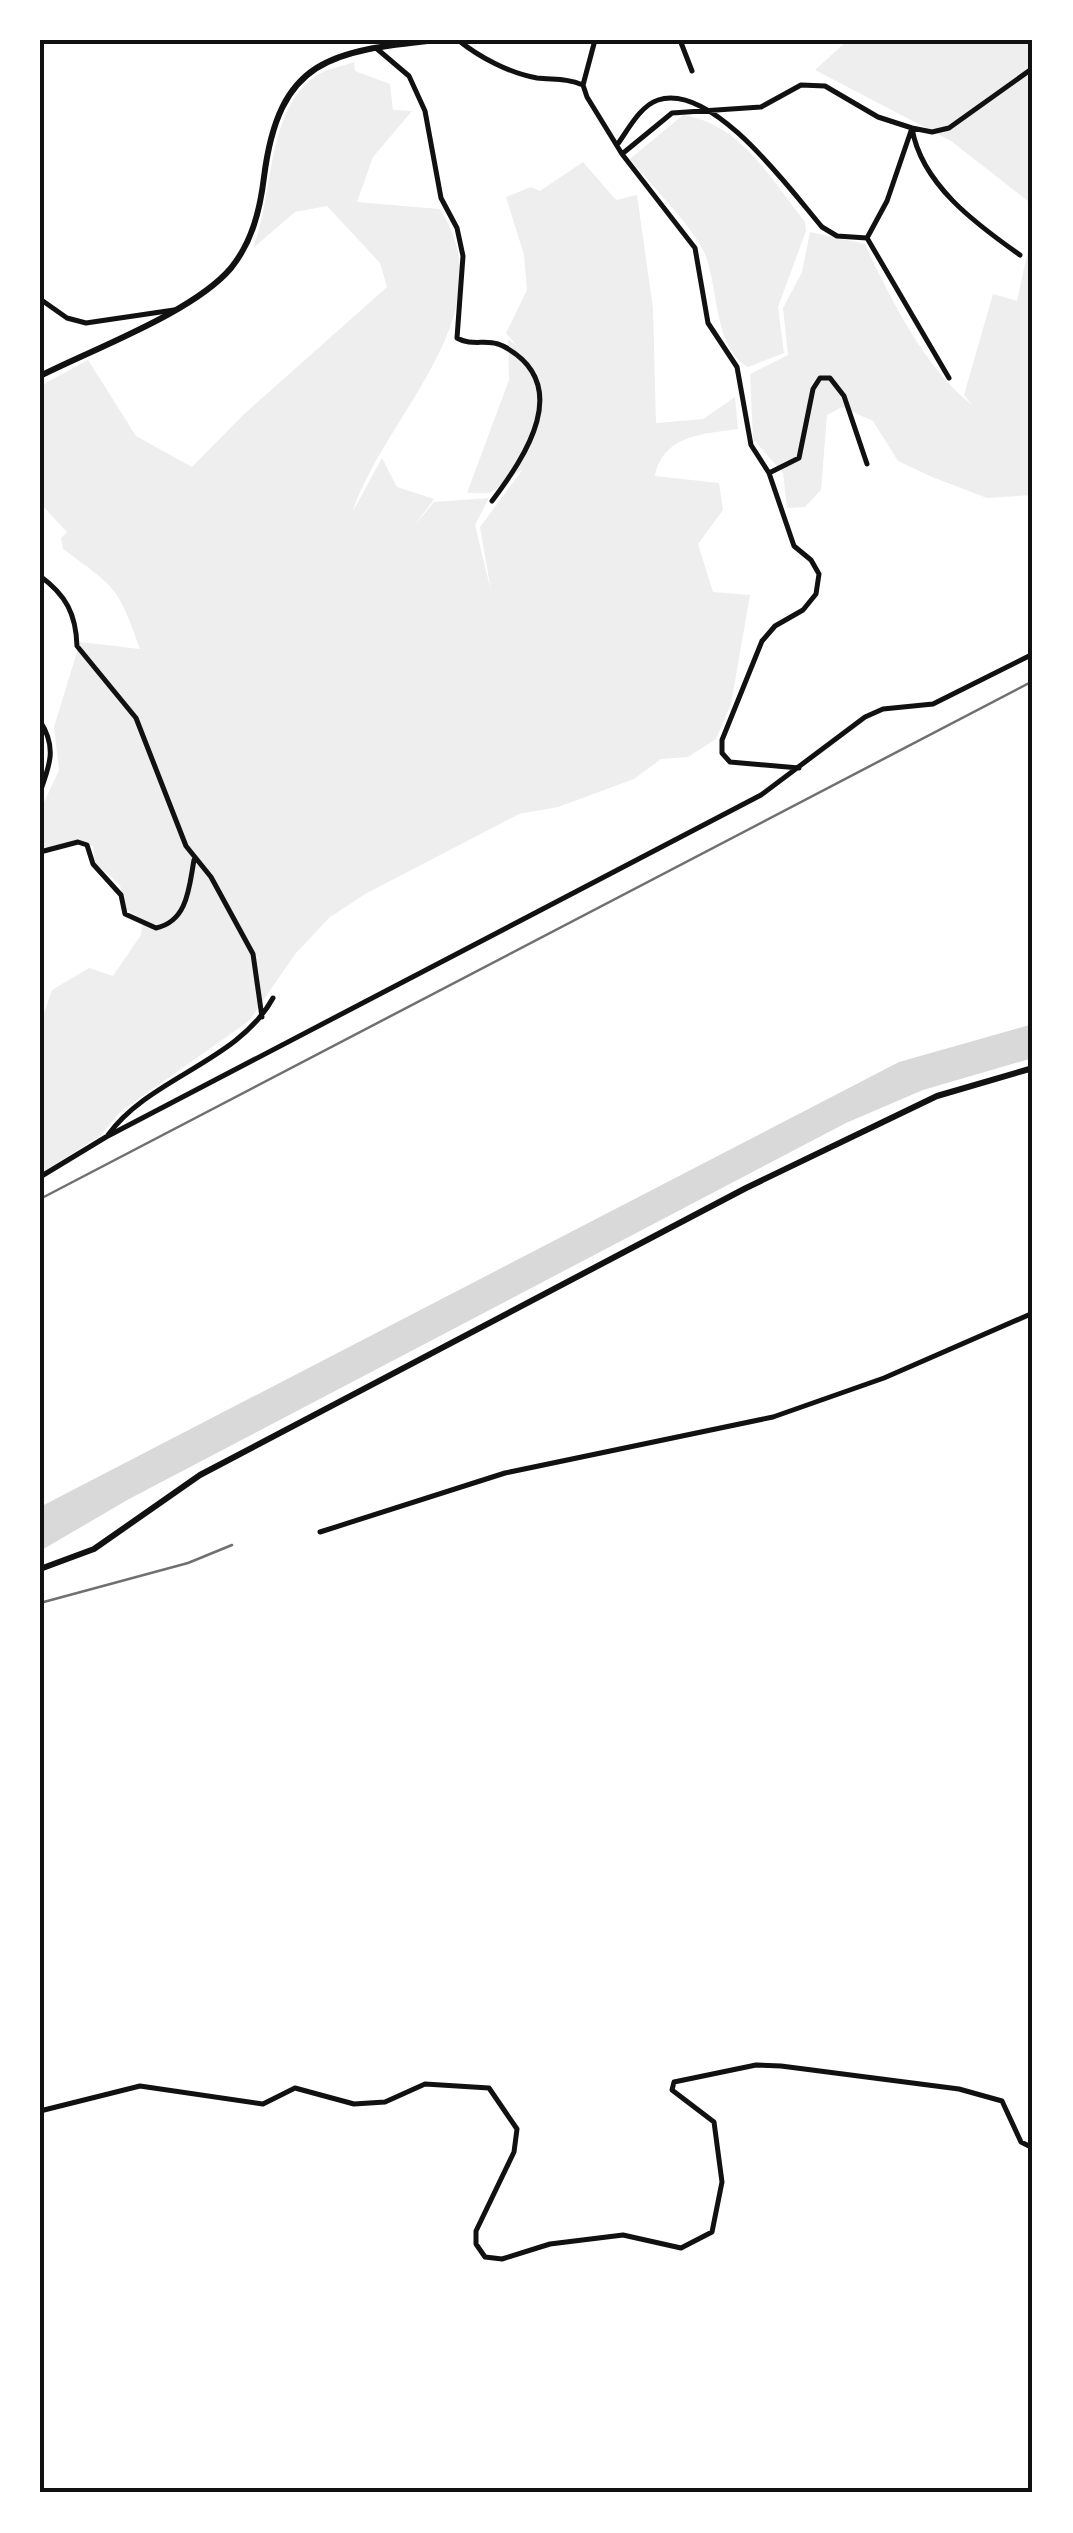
<svg xmlns="http://www.w3.org/2000/svg" width="1073" height="2533" font-family="Ubuntu,sans-serif">
  <rect width="100%" height="100%" fill="#fff"/>
  <path fill="#eee" d="M848,40H1033V205L951,141L815,70Z
    M354,62L355,71L390,84L393,110L412,111L373,157L357,202L440,209C508,314 384,416 353,511L382,458L397,487L434,499L414,526L434,502L489,498L475,525L491,591L480,527L523,469L490,493H467L509,380L508,339L517,346L506,333L527,290L524,255L506,197L531,187L540,191L583,162L616,200L637,195L653,308L656,423L703,419L735,397L738,429C703,434 663,435 655,476L719,483L723,510L698,544L713,592L750,595L731,704L716,739L688,757L661,759L634,779L558,807L519,814L367,893L330,917L296,953L249,1021L120,1112L101,1135L40,1174V1025L52,990L89,968L113,976L141,935L143,920L125,909L120,885L95,863L93,846L77,840L40,849V811L59,770L54,727L80,642L140,649C118,586 116,588 63,549L61,538L67,532L40,503V386L88,360L136,436L192,467L242,416L387,287L380,263L327,206L295,212L253,248C274,196 266,108 317,75C327,69 343,66 354,62Z
    M683,115C741,124 771,179 805,222L806,231L778,307L784,353L748,367C713,348 719,285 704,252C690,223 651,186 630,159Z
    M1033,227V495L987,498L932,477L898,461L873,421L842,407L827,415L821,490L805,507L787,508L783,473L753,439L750,374L788,355L783,308L802,272L810,232L865,244C890,298 924,367 972,405L964,395L993,294L1017,301Z"/>
  <path fill="#d9d9d9" d="M1033,1024V1058L923,1090L846,1123L129,1499L40,1551V1507L899,1062Z"/>
  <g fill="none" stroke-linecap="round" stroke-linejoin="round">
    <path stroke="#111" stroke-width="5" d="M458,40C479,57 509,73 537,78C554,80 566,78 583,85
      M595,40L583,85L587,97L622,154L695,248L708,323L737,367L751,445L769,473L794,546L811,560L819,574L816,594L803,610L775,626L762,641L722,740V753L730,762L799,768
      M680,40L692,71
      M376,48L409,76L425,111L441,198L457,228L463,256L457,338C472,347 488,338 503,346C575,384 525,457 492,501
      M617,145C628,130 640,106 658,100C713,82 792,192 822,227L837,236L867,238L949,378
      M622,154L672,113L761,107L801,85L825,86L878,117L912,128C921,184 976,224 1020,255
      M867,238L887,201L912,128L932,132L949,128L1033,68
      M40,299L67,318L86,323L174,310
      M769,473L799,458L813,389L820,378H830L844,396L867,464
      M40,576C66,595 76,614 77,646L136,718L186,846L211,877L253,954L262,1017
      M40,610V620
      M40,721C57,747 50,765 40,792
      M40,852L78,842L87,845L93,864L121,895L125,914L156,928C188,921 189,887 194,860
      M108,1135C150,1077 238,1062 273,998
      M40,1177L106,1137L761,795L865,717L883,709L933,704L1033,654
      M320,1532L505,1473L773,1417L884,1378L1033,1313
      M40,2111L140,2086L263,2104L295,2088L354,2104L385,2102L425,2084L489,2088L517,2129L514,2152L476,2231V2244L485,2257L502,2259L550,2244L623,2235L681,2248L712,2232L722,2182L714,2122L672,2090L674,2082L756,2065L781,2066L959,2089L1002,2101L1021,2142L1033,2148"/>
    <path stroke="#111" stroke-width="6" d="M40,376C93,349 194,312 231,268C252,242 260,210 264,177C279,59 330,51 437,40
      M40,1569L94,1549L200,1475L746,1188L937,1096L1033,1068"/>
    <path stroke="#707070" stroke-width="2.5" d="M40,1199L1033,681
      M40,1603L188,1563L232,1545"/>
  </g>
  <rect width="1073" height="2533" fill="none" stroke="#ffffff" stroke-width="85"/>
  <rect x="42" y="42" width="988" height="2448" fill="none" stroke="#111" stroke-width="4"/>
</svg>
